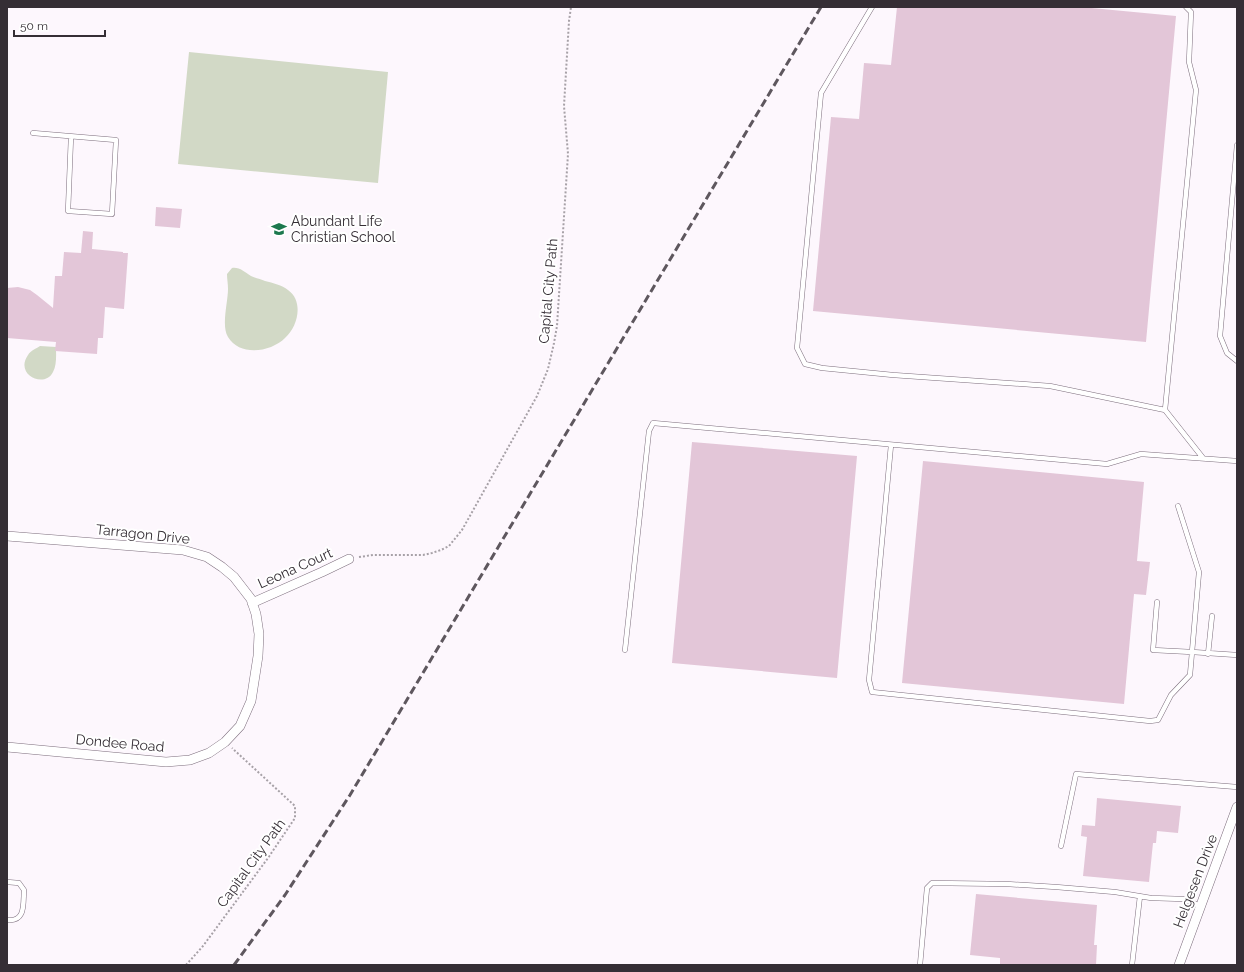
<svg xmlns="http://www.w3.org/2000/svg" width="1244" height="972" font-family="Raleway,sans-serif">
  <rect width="100%" height="100%" fill="#fdf7fd"/>
  <path fill="#d2d9c6" d="M189,52L388,72L378,183L178,164Z
    M232,268C240,267 244,272 251,276C255,278 261,279 265,281C273,283 282,285 288,290C304,301 298,327 285,338C271,352 240,357 228,337C221,326 228,302 228,289C228,284 227,279 227,274Z
    M40,346L56,347C56,354 57,365 53,372C45,389 14,375 28,355C31,350 36,349 40,346Z"/>
  <path fill="#e3c6d8" d="M897,7H1081L1176,16L1146,342L813,311L831,117L859,119L864,63L891,65Z
    M156,207L182,209L180,228L155,226Z
    M83,231L93,232L92,249L123,252V253H128L124,309L105,307L103,338H98L97,354L55,351L56,342L7,338V288L18,287L30,290L37,295L53,308L55,276H62L64,252L81,253Z
    M692,442L857,456L837,678L672,663Z
    M923,461L1144,482L1137,561L1150,562L1146,595L1134,594L1124,704L902,683Z
    M1097,798L1181,806L1178,833L1157,831L1156,843H1153L1149,882L1083,876L1087,837L1081,836L1082,825L1095,826Z
    M976,894L1097,905L1094,945H1097L1096,965H1000V958L970,955Z"/>
  <g fill="none" stroke-linecap="round" stroke-linejoin="round">
    <g stroke="#7d6e7d" stroke-width="5.5">
      <path id="lane" d="M872,7L821,93L797,348L805,364L822,368L893,375L1050,386L1165,410L1203,458
        M33,133L116,140L112,214L68,211L71,137
        M1237,145L1220,336L1227,353L1237,361
        M1165,410L1196,90L1189,62L1191,12L1186,7
        M891,445L869,680L872,692L1150,721L1158,720L1171,695L1190,675L1192,652L1153,650L1157,602
        M1178,506L1199,572L1192,652L1237,655
        M625,650L649,431L653,423L1107,464L1141,454L1237,461
        M1208,654L1212,616
        M1061,846L1076,774L1237,787
        M7,882L19,883L24,890C23,904 26,922 7,920
        M920,965L927,888L932,883L1007,884L1056,887L1115,892L1151,898L1183,899L1201,906
        M1132,965L1140,896"/>
    </g>
    <g stroke="#7d6e7d" stroke-width="10">
      <path id="street" d="M7,536L183,550L207,557L222,567L234,577L251,599L256,614L259,634L258,656L251,701L240,726L225,742L209,753L190,760L166,762L7,747
        M252,603L322,572L349,559
        M1179,965L1237,807"/>
    </g>
    <path stroke="#a7a1a7" stroke-width="2" stroke-dasharray="2 2" stroke-linecap="butt" d="M359,557L373,555H423L432,553L441,550L449,546L462,530L537,396L548,369L554,343L557,326L568,154L564,106L569,21L571,7
      M186,965L203,946L268,858L295,818V806L232,748"/>
    <use href="#lane" stroke="#fff" stroke-width="4.5"/>
    <use href="#street" stroke="#fff" stroke-width="9"/>
    <path stroke="#5e575e" stroke-width="3" stroke-dasharray="8 4" stroke-linecap="butt" d="M234,965L285,895L350,795L821,7"/>
  </g>
  <defs>
    <g id="school-bare" transform="scale(1.2)"><path d="M0-5L7-2L0 1L-7-2ZM-4 1L0 2.5L4 1V4Q0 6-4 4Z" fill="#1c784e" stroke="#fff" stroke-width="2.5" paint-order="stroke"/></g>
  </defs>
  <g fill-rule="evenodd">
    <use href="#school-bare" x="279" y="229"/>
  </g>
  <g text-anchor="middle" dominant-baseline="central" stroke-width="4" stroke-linejoin="round" paint-order="stroke">
    <g font-size="14" fill="#352e35" stroke="#fff" text-anchor="start">
      <text x="291" y="221">Abundant Life<tspan x="291" dy="16">Christian School</tspan></text>
    </g>
    <g font-size="14" fill="#352e35" stroke="#fff">
      <text transform="translate(548 291) rotate(-85)">Capital City Path</text>
      <text transform="translate(143 534) rotate(6)">Tarragon Drive</text>
      <text transform="translate(295 568) rotate(-24)">Leona Court</text>
      <text transform="translate(120 743) rotate(5)">Dondee Road</text>
      <text transform="translate(251 863) rotate(-54)">Capital City Path</text>
      <text transform="translate(1195 881) rotate(-69)">Helgesen Drive</text>
    </g>
  </g>
  <rect width="1244" height="972" fill="none" stroke="#352e35" stroke-width="16"/>
  <path d="M14 30v6h91v-6" fill="none" stroke="#352e35" stroke-width="2"/>
  <text x="20" y="30" font-size="12" fill="#352e35" stroke="#ffffff" stroke-width="3" paint-order="stroke">50 m</text>
</svg>
